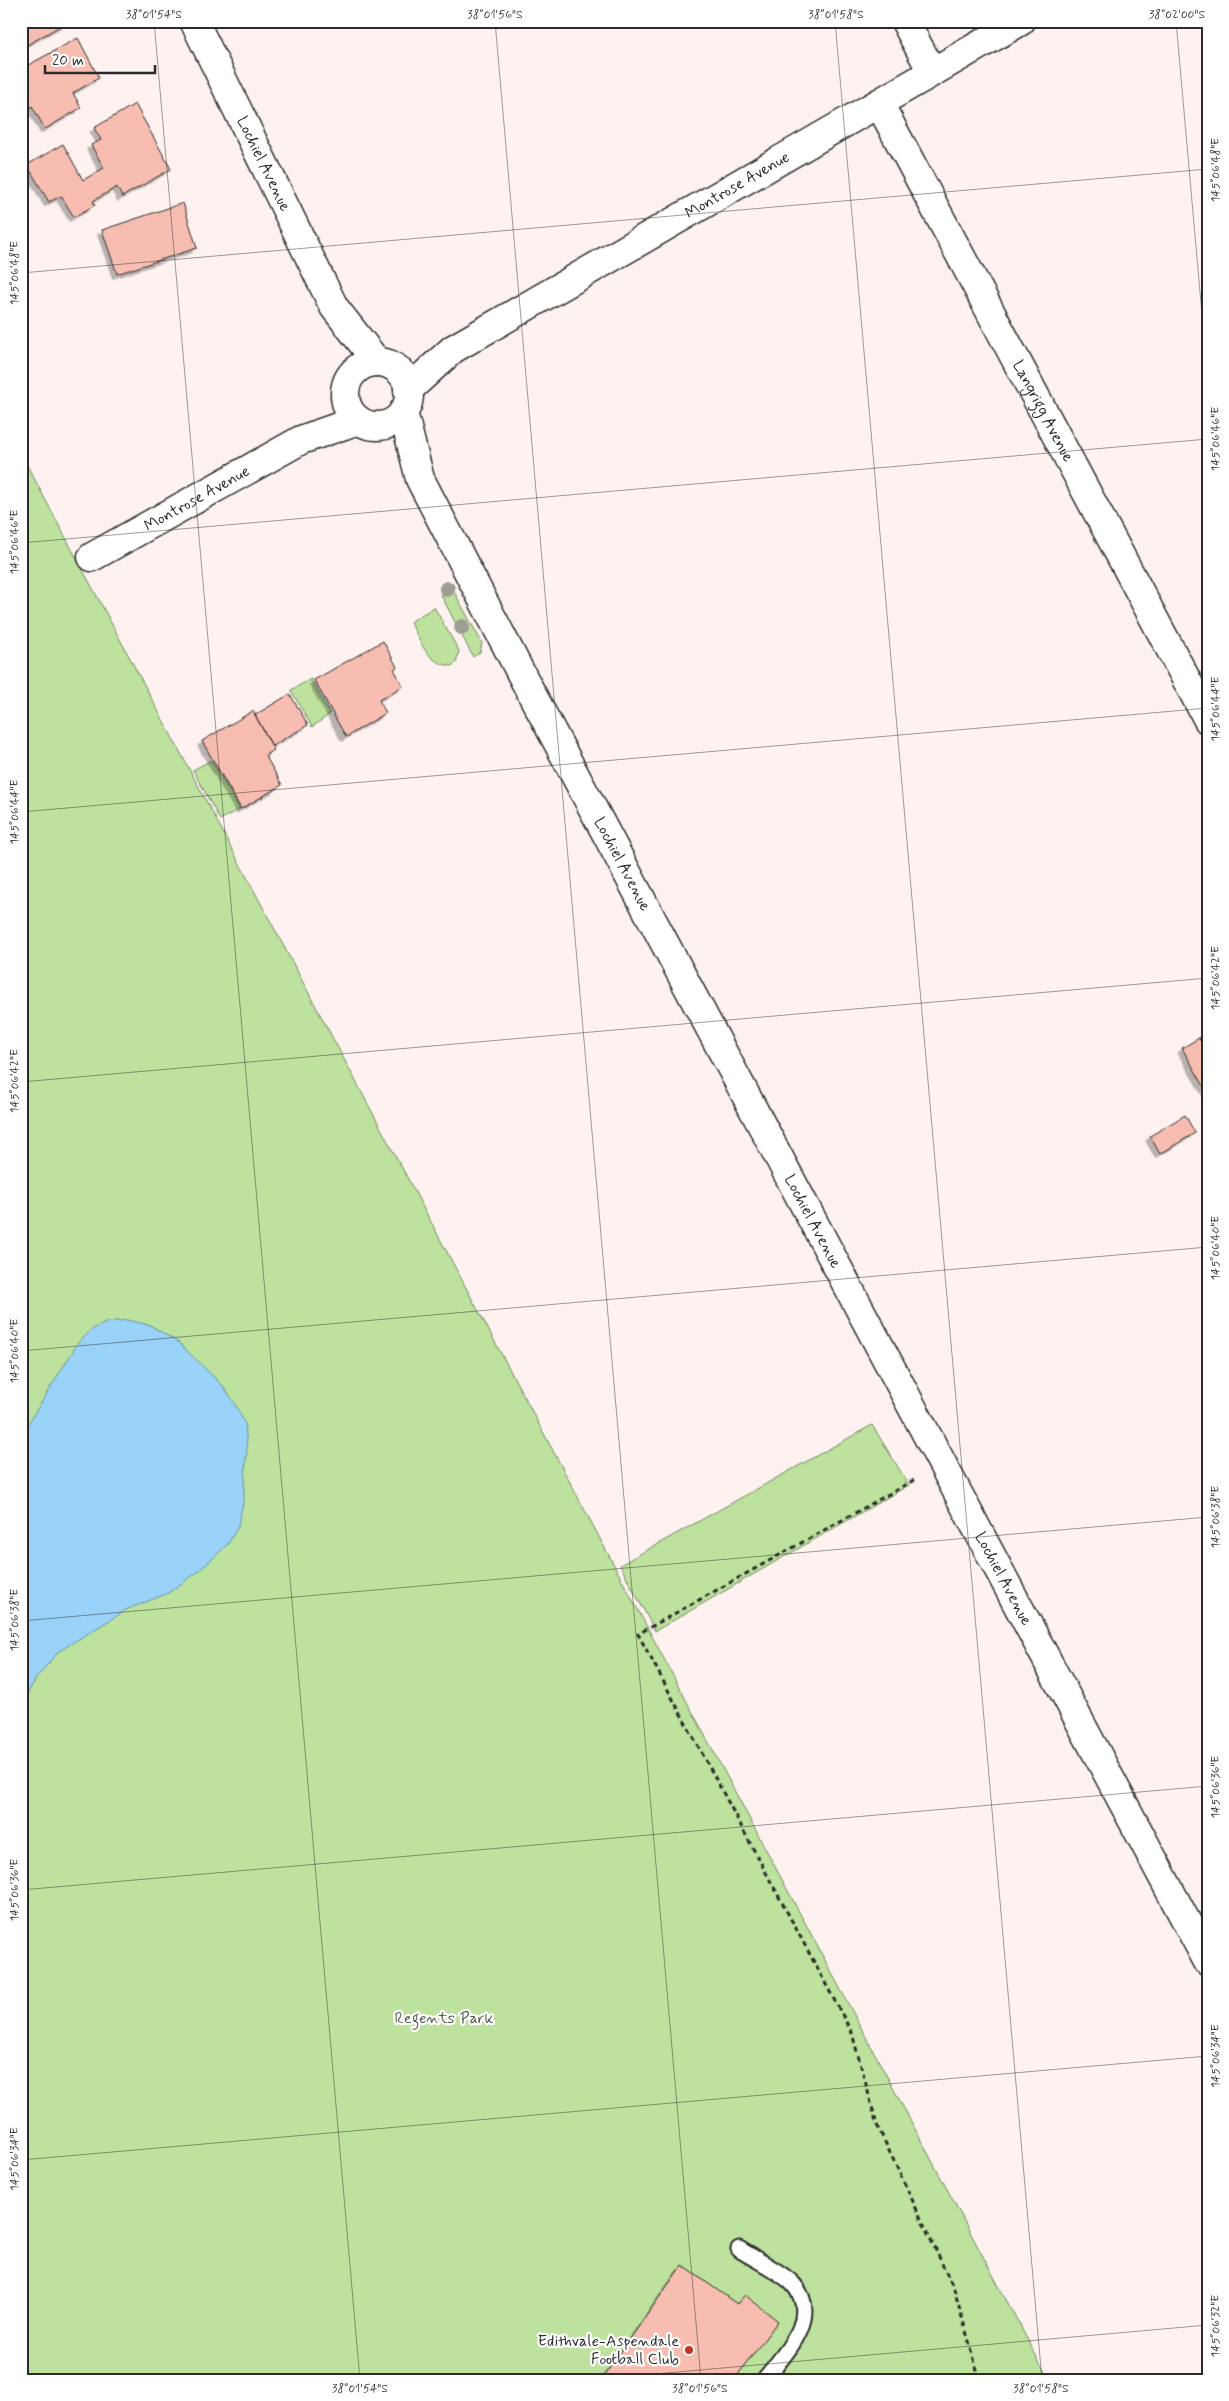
<svg xmlns="http://www.w3.org/2000/svg" width="1229" height="2401" font-family="Mynerve,sans-serif">
  <defs>
    <filter id="shadow"><feDropShadow dx="-4.5" dy="4.5" stdDeviation="0" flood-color="#0004"/></filter>
  </defs>
  <rect width="100%" height="100%" fill="#fdf2ef"/>
  <filter id="ink" filterUnits="userSpaceOnUse"><feTurbulence type="fractalNoise" baseFrequency=".02" numOctaves="2"/><feDisplacementMap in="SourceGraphic" scale="10" xChannelSelector="R" yChannelSelector="G"/><feConvolveMatrix kernelMatrix="1 2 1 2 8 2 1 2 1" color-interpolation-filters="sRGB"/></filter>
  <g filter="url(#ink)">
    <path fill="#bce29d" stroke="#748664" d="M21,454L1049,2380H21Z
      M452,588L482,643L480,652L473,657L441,595Z
      M434,607L459,651L456,663L451,666C425,662 422,643 410,622Z
      M311,679L330,714L312,727L291,690Z
      M211,760L240,809L220,820L193,770Z
      M872,1425L909,1485L655,1631L620,1565Z"/>
    <path fill="#9ad3f9" stroke="#6e90a7" d="M127,1320L150,1325L179,1343L223,1386L235,1404L245,1424L247,1447L243,1503L238,1526L228,1544L199,1571L168,1593L128,1609L59,1651L37,1677L21,1705V1435L78,1343L92,1329L108,1322Z"/>
    <path fill="#f7bdb0" stroke="#2b2b2b" filter="url(#shadow)" d="M21,21H69L27,45L21,35Z
      M78,38L99,78L73,93L81,108L45,129L32,106L21,112V69Z
      M135,104L171,169L122,197L117,187L93,201L95,205L74,217L61,196L49,202L27,165L63,144L83,180L104,168L91,145L101,140L94,128Z
      M183,203L197,248L117,274L102,230Z
      M383,641L397,667L394,669L403,686L379,700L386,713L346,737L314,680Z
      M290,694L308,725L272,746L255,715Z
      M253,711L274,750L265,755L282,785L241,809L202,741Z
      M1208,1033V1054L1199,1038Z
      M1199,1038L1208,1054V1093L1182,1048Z
      M1185,1115L1195,1133L1160,1154L1150,1136Z
      M682,2265L737,2304L745,2295L778,2321L734,2380H601Z"/>
    <g fill="none" stroke-linecap="round" stroke-linejoin="round">
      <g stroke="#2b2b2b" stroke-width="19">
        <path id="service" d="M739,2249C754,2259 781,2271 793,2284C823,2317 784,2354 764,2380"/>
      </g>
      <g stroke="#2b2b2b" stroke-width="31">
        <g id="minor">
          <path id="s1" d="M194,21L334,307L377,362"/>
          <path d="M905,21L932,72"/>
          <path id="s2" d="M879,103L1208,720"/>
          <circle cx="377" cy="394" r="32"/>
          <path id="s3" d="M408,390L453,349L1021,21"/>
          <path id="s4" d="M403,412L420,479L527,685L1208,1962"/>
          <path id="s5" d="M92,557L301,440L358,420"/>
        </g>
      </g>
      <path stroke="#2b2b2b" stroke-width="3" stroke-dasharray="5 4" stroke-linecap="butt" d="M21,1333H22
        M914,1480L638,1634L852,2033L877,2125L954,2289L980,2380"/>
      <use href="#service" stroke="#fff" stroke-width="15"/>
      <use href="#minor" stroke="#fff" stroke-width="28"/>
    </g>
    <g fill="#9d9e93">
      <circle cx="447" cy="589" r="8"/>
      <circle cx="462" cy="627" r="8"/>
    </g>
  </g>
  <path fill="none" stroke="#2b2b2b" stroke-width="1" stroke-opacity="0.45" d="M154,21L360,2380M495,21L701,2380M835,21L1042,2380M1176,21L1208,382M21,273L1208,169M21,543L1208,439M21,812L1208,708M21,1082L1208,978M21,1351L1208,1247M21,1621L1208,1517M21,1890L1208,1786M21,2160L1208,2056M587,2380L1208,2325"/>
  <circle fill="#c8321e" stroke="#fff" stroke-width="2" cx="689" cy="2350" r="5"/>
  <g text-anchor="middle" dominant-baseline="central" stroke-width="4.5" stroke-linejoin="round" paint-order="stroke">
    <g font-size="16" fill="#2b2b2b" stroke="#fff">
      <text stroke="none"><textPath href="#s1" startOffset="159">Lochiel Avenue</textPath></text>
      <text stroke="none"><textPath href="#s3" startOffset="389">Montrose Avenue</textPath></text>
      <text stroke="none"><textPath href="#s2" startOffset="349">Langrigg Avenue</textPath></text>
      <text stroke="none"><textPath href="#s5" startOffset="120">Montrose Avenue</textPath></text>
      <text stroke="none"><textPath href="#s4" startOffset="504">Lochiel Avenue</textPath></text>
      <text stroke="none"><textPath href="#s4" startOffset="909">Lochiel Avenue</textPath></text>
      <text stroke="none"><textPath href="#s4" startOffset="1314">Lochiel Avenue</textPath></text>
    </g>
    <g font-size="16" fill="#4f5948" stroke="#fff">
      <text x="444" y="2018">Regents Park</text>
    </g>
    <g font-size="16" fill="#2b2b2b" stroke="#fff" text-anchor="end">
      <text x="679" y="2341">Edithvale-Aspendale<tspan x="679" dy="18">Football Club</tspan></text>
    </g>
  </g>
  <rect width="1229" height="2401" fill="none" stroke="#fff" stroke-width="55"/>
  <path d="M45 65v8h110v-8" fill="none" stroke="#2b2b2b" stroke-width="2.5"/>
  <text x="52" y="65" font-size="15" fill="#2b2b2b" stroke="#ffffff" stroke-width="4" paint-order="stroke">20 m</text>
  <rect x="28" y="28" width="1174" height="2346" fill="none" stroke="#2b2b2b" stroke-width="2"/>
  <g font-size="12" text-anchor="middle" fill="#2b2b2b">
    <text x="154" y="18">38°01'54"S</text>
    <text x="495" y="18">38°01'56"S</text>
    <text x="836" y="18">38°01'58"S</text>
    <text x="1177" y="18">38°02'00"S</text>
    <text transform="translate(1215 170) rotate(-90)" y="4">145°06'48"E</text>
    <text transform="translate(14 273) rotate(-90)" y="4">145°06'48"E</text>
    <text transform="translate(1215 439) rotate(-90)" y="4">145°06'46"E</text>
    <text transform="translate(14 542) rotate(-90)" y="4">145°06'46"E</text>
    <text transform="translate(1215 709) rotate(-90)" y="4">145°06'44"E</text>
    <text transform="translate(14 812) rotate(-90)" y="4">145°06'44"E</text>
    <text transform="translate(1215 978) rotate(-90)" y="4">145°06'42"E</text>
    <text transform="translate(14 1081) rotate(-90)" y="4">145°06'42"E</text>
    <text transform="translate(1215 1248) rotate(-90)" y="4">145°06'40"E</text>
    <text transform="translate(14 1351) rotate(-90)" y="4">145°06'40"E</text>
    <text transform="translate(1215 1517) rotate(-90)" y="4">145°06'38"E</text>
    <text transform="translate(14 1620) rotate(-90)" y="4">145°06'38"E</text>
    <text transform="translate(1215 1787) rotate(-90)" y="4">145°06'36"E</text>
    <text transform="translate(14 1890) rotate(-90)" y="4">145°06'36"E</text>
    <text transform="translate(1215 2056) rotate(-90)" y="4">145°06'34"E</text>
    <text transform="translate(14 2159) rotate(-90)" y="4">145°06'34"E</text>
    <text transform="translate(1215 2326) rotate(-90)" y="4">145°06'32"E</text>
    <text x="360" y="2392">38°01'54"S</text>
    <text x="700" y="2392">38°01'56"S</text>
    <text x="1041" y="2392">38°01'58"S</text>
  </g>
</svg>
